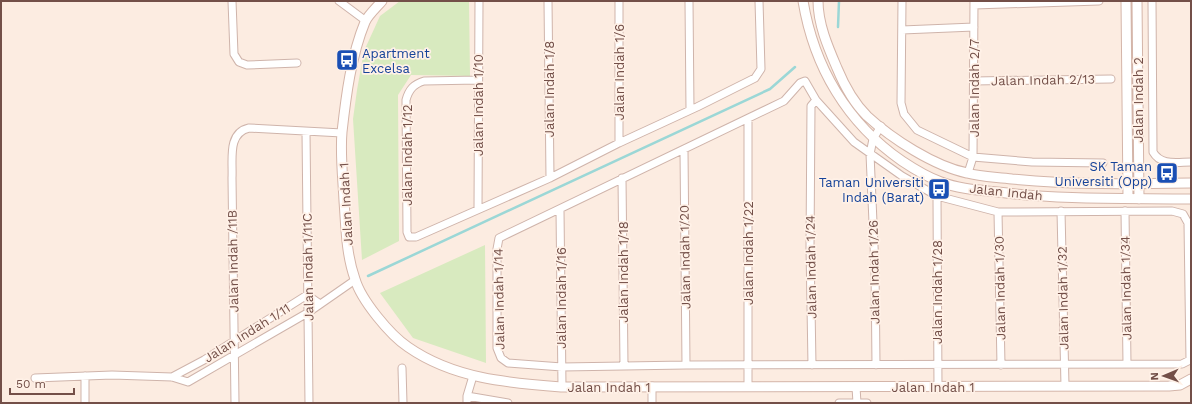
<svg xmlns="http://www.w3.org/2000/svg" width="1192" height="404" font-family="'Work Sans',sans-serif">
  <rect width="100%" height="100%" fill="#fcece1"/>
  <path fill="#d8eabf" d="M400,1H469L470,76L411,75L398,95L399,241L362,260L353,119L357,90L364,51L380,16Z
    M485,245L486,363L413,338L380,293Z"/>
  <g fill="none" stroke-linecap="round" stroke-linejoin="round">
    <path stroke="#9bd7d6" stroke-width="2.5" d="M838,27L839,1
      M368,276L770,89L795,67"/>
    <g stroke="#cfb4ab" stroke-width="9">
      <path id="street" d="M232,1L234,54L239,62L247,65L297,63
        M339,1L366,21
        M548,1L550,178
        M689,1L690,110
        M902,1L901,103L904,114L917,130L973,157L1032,162L1103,163
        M1152,1L1153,152C1161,166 1177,162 1191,162
        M974,5L1099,1
        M902,30L974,27
        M478,80L424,81C414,84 409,89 406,100L407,232L409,237H416L550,178L619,143L697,107L755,78L761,69L759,1
        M805,81L816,100L854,142L902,176L937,196L998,212L1172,211L1183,214L1188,223L1190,360L1182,364L686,365L562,367L508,363L501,358L497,348V249L499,238L784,101L800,83Z
        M974,81L1111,79
        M306,132L309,403
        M619,143V1
        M684,150L686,365
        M968,173L973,157L974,1
        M622,178L624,366
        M937,196L938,388
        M478,209L479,1
        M560,210L562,387
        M1061,211L1065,386
        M1125,211L1127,364
        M998,212L1001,365
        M812,365L810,247L811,106L816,100
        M876,365L875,268L870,154L873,139L881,126
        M402,368L403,403
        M172,377L204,360L307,295L320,304
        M35,378L112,375L172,377L188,382L309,312L355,280
        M652,386V403
        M748,386V119
        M856,387L857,403
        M467,396L508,403
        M85,403V376
        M235,403L232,178C233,160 227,133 249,128L342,133
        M467,403V396L473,376
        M839,403H867"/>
    </g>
    <g stroke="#d4b5a9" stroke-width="11">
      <path id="secondary" d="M382,1C377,7 368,15 365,22C351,56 346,96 342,132C340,154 343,179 344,201C346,227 346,254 355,279C361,300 390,335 408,347C454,379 509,383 562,387L1169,386L1180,385L1191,379
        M803,1C814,67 847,123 902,161C914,169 927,177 941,182C959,189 979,190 998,192C1062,200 1127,198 1191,199
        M818,1C818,24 828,47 837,68C844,85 854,103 867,116C892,139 934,166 967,173C981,177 997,177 1012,179C1071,185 1132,184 1191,183
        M1126,1L1128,198
        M1137,1L1139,199"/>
    </g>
    <use href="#street" stroke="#fff" stroke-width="7"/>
    <use href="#secondary" stroke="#fff" stroke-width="9"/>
  </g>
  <defs>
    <g id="bus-square" transform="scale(1.15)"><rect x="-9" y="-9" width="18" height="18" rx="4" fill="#1a4fb4" stroke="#fff1e7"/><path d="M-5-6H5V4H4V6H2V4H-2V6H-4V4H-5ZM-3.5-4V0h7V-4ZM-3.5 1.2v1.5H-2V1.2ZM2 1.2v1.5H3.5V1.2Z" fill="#fff"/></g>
  </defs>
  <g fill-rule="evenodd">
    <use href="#bus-square" x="347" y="60"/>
    <use href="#bus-square" x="1167" y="173"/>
    <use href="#bus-square" x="939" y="189"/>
  </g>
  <g text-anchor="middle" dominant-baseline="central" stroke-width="3.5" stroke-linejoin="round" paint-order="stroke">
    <g font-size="13" fill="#164399" stroke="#fff1e7" text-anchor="end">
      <text x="362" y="53" text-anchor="start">Apartment<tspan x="362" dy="15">Excelsa</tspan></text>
      <text x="1152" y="166">SK Taman<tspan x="1152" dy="15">Universiti (Opp)</tspan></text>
      <text x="924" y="182">Taman Universiti<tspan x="924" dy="15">Indah (Barat)</tspan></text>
    </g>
    <g font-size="13" fill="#734f48" stroke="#fff1e7">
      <text transform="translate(619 72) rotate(-90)">Jalan Indah 1/6</text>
      <text transform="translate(1043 80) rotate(-1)">Jalan Indah 2/13</text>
      <text transform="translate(974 88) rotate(-90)">Jalan Indah 2/7</text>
      <text transform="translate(549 89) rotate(-90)">Jalan Indah 1/8</text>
      <text transform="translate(1138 100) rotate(-90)">Jalan Indah 2</text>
      <text transform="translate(478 105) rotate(-90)">Jalan Indah 1/10</text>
      <text transform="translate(407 155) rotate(-90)">Jalan Indah 1/12</text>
      <text transform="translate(1006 192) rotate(6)">Jalan Indah</text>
      <text transform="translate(346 204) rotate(-93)">Jalan Indah 1</text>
      <text transform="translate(748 253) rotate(-90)">Jalan Indah 1/22</text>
      <text transform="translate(685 257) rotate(-91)">Jalan Indah 1/20</text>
      <text transform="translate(233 261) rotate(-91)">Jalan Indah /11B</text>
      <text transform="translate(308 267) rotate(-91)">Jalan Indah 1/11C</text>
      <text transform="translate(811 267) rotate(-91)">Jalan Indah 1/24</text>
      <text transform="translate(623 272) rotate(-90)">Jalan Indah 1/18</text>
      <text transform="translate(874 272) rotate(-91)">Jalan Indah 1/26</text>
      <text transform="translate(1000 288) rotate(-91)">Jalan Indah 1/30</text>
      <text transform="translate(1126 288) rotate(-91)">Jalan Indah 1/34</text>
      <text transform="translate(937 292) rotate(-90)">Jalan Indah 1/28</text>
      <text transform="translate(561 298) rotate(-90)">Jalan Indah 1/16</text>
      <text transform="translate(1063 298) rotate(-91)">Jalan Indah 1/32</text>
      <text transform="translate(499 299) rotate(-91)">Jalan Indah 1/14</text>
      <text transform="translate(247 333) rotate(-32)">Jalan Indah 1/11</text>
      <text x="609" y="387">Jalan Indah 1</text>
      <text x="933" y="387">Jalan Indah 1</text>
    </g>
  </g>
  <rect width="1192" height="404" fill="none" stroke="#734f48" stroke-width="4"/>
  <g transform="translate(1164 376) rotate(268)" stroke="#fff1e7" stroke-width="3" paint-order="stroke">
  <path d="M0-3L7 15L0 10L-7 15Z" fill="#734f48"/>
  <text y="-6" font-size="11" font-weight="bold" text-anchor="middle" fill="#734f48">N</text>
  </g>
  <path d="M10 388v6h64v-6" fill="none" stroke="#734f48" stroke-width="2"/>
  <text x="16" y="388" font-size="12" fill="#734f48" stroke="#fff1e7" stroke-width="3" paint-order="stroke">50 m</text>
</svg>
